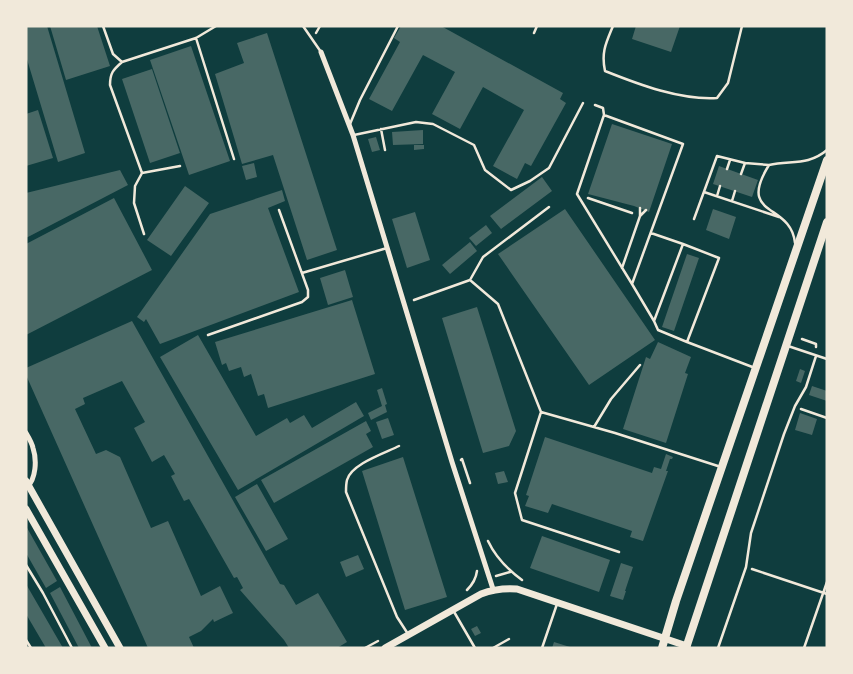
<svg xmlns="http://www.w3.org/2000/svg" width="853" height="674" font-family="Mulish,sans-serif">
  <rect width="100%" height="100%" fill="#0f3d3e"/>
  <path fill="#486865" d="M26,26H47L85,153L58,162L26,56Z
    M50,26H97L110,66L66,80Z
    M401,26H441L563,93L560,99L566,103L531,166L525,163L517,179L493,166L524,110L483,87L460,129L432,114L455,72L423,55L392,111L369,99L400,42L394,38Z
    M636,26H680L671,52L632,39Z
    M267,33L337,250L307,260L273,155L242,164L215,74L244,63L237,43Z
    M191,46L230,161L189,175L150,60Z
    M152,69L180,153L150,163L122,79Z
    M38,110L53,158L26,166V114Z
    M612,124L672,144L649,212L634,206L588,194Z
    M423,130V144L393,145L392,132Z
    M376,137L380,150L372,152L368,139Z
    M414,145H424V149L414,150Z
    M254,163L257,177L246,180L242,166Z
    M719,166L758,180L752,197L713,184Z
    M120,170L128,185L26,238V193Z
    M542,177L552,191L501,229L490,216Z
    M185,186L209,203L171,256L147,240Z
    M282,190L285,201L268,208L299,292L160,344L146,319L144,322L137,317L210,214Z
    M114,198L152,270L26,335V244Z
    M565,209L655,340L589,385L498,254Z
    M713,209L736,217L729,239L706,230Z
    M415,212L430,260L407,268L392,219Z
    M486,225L492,233L476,246L469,238Z
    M470,242L477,251L450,274L442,265Z
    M687,254L699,258L674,331L662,327Z
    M345,270L353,297L328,305L320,278Z
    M352,300L375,374L268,408L264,394L258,396L251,374L244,377L241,367L229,371L226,363L222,365L215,342Z
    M477,307L516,431L509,446L483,453L442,318Z
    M132,321L280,584L284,585L296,605L318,593L347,642L337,648H289L284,640L240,590L243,588L237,577L234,578L189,499L184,501L171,476L175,474L164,455L152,462L134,428L145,422L122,381L83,398L85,404L75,409L96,454L106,450L120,457L151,528L168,521L201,596L220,586L233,613L214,622L213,619L201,631L189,637L194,648H148L26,375V368Z
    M198,335L256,436L287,418L290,423L304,415L312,428L356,402L364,416L238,490L160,357Z
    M658,342L691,357L685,373L688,374L666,443L623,429L646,357L650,359Z
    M800,369L805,371L801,383L796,381Z
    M812,386L827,391V401L809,395Z
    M382,388L387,404L385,405L387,412L371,420L368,413L382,406L377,390Z
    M800,413L817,419L812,435L795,430Z
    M388,418L394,435L382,439L376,422Z
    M366,421L371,431L366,434L373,447L274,503L261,480Z
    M545,437L652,473L654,467L661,469L666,454L673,457L672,459H670L666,471H668L643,541L630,537L632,531L552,504L548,513L525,506L529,496L526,495Z
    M403,457L447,597L405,610L362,471Z
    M504,471L508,482L498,484L495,473Z
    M257,484L288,539L266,551L235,497Z
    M26,526L57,581L46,588L26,553Z
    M542,536L610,560L599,592L530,568Z
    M358,555L364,569L346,577L340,562Z
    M621,563L633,567L625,591H626L623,600L610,596Z
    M26,584L63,648H46L26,614Z
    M60,587L92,648H79L50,593Z
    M477,626L481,633L475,636L471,629Z
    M554,642L570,647V648H552Z"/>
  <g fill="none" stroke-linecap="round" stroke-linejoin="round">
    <path stroke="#f1e9da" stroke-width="2.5" d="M316,33L320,26
      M588,198L632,213
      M802,339L816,344V347
      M801,409L827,418
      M461,460L462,459L470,483
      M488,541C496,558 507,569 522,580
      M752,569L827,594
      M496,576L510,572
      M467,590C473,584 476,579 477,571
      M365,648L378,641
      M804,648L827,582"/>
    <path stroke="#f1e9da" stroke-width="2.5" d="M103,26L113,54L122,62
      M303,26L321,52
      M613,26C606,43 601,52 605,71C640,85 680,100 717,98L728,83L742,26
      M534,33L537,26
      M196,38L234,159
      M595,105L603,108L604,115
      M350,124L360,100L398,26
      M381,129L385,150
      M354,135L416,122L433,124L474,145L485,170L511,190L530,181L549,168L583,103
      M727,169L730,160
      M142,173L180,166
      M741,174L745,163
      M704,192L779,217
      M717,196L720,186
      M732,201L735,191
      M640,208V216
      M694,219L717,156L745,163L769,165
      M651,233L683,244
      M144,234L134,203L135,186L142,173L110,85C110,73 113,70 122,62L196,38L216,26
      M795,243C791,202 736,218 769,165C791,160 808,166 827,150
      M622,268L640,216L646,210
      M302,273L387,248
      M470,280L483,257L549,207
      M632,284L577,194L604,115L683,144L632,284L654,321
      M414,300L470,280L498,304L541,412L615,433L721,467
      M208,335L302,302L308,297V290L279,210
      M687,342L658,330L654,321L683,244L719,258L687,342L755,368
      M788,346L827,359
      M541,412L515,493L522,520L619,552
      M594,427L611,399L640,365
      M399,446C385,453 351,464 347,480C346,484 346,489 346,492L397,617L408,634
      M26,565L43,593L72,648
      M453,610L475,648
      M26,640L31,648
      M493,648L509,639
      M542,648L557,604
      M718,648L746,567L751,533L784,434L795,406L806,387L816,356"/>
    <path stroke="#f1e9da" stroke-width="5" d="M321,52L353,135L452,462L493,589
      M26,433C29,438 32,443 33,448C37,460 36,479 27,487"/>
    <path stroke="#f1e9da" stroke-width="7" d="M26,481L120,648
      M26,509L105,648
      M385,648L481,594C494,589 504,588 517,589L687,646"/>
    <path stroke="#f1e9da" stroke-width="8" d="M662,648L676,601L827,160
      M686,648L827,222"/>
  </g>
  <rect width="853" height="674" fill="none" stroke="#f1e9da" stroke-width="55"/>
</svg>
